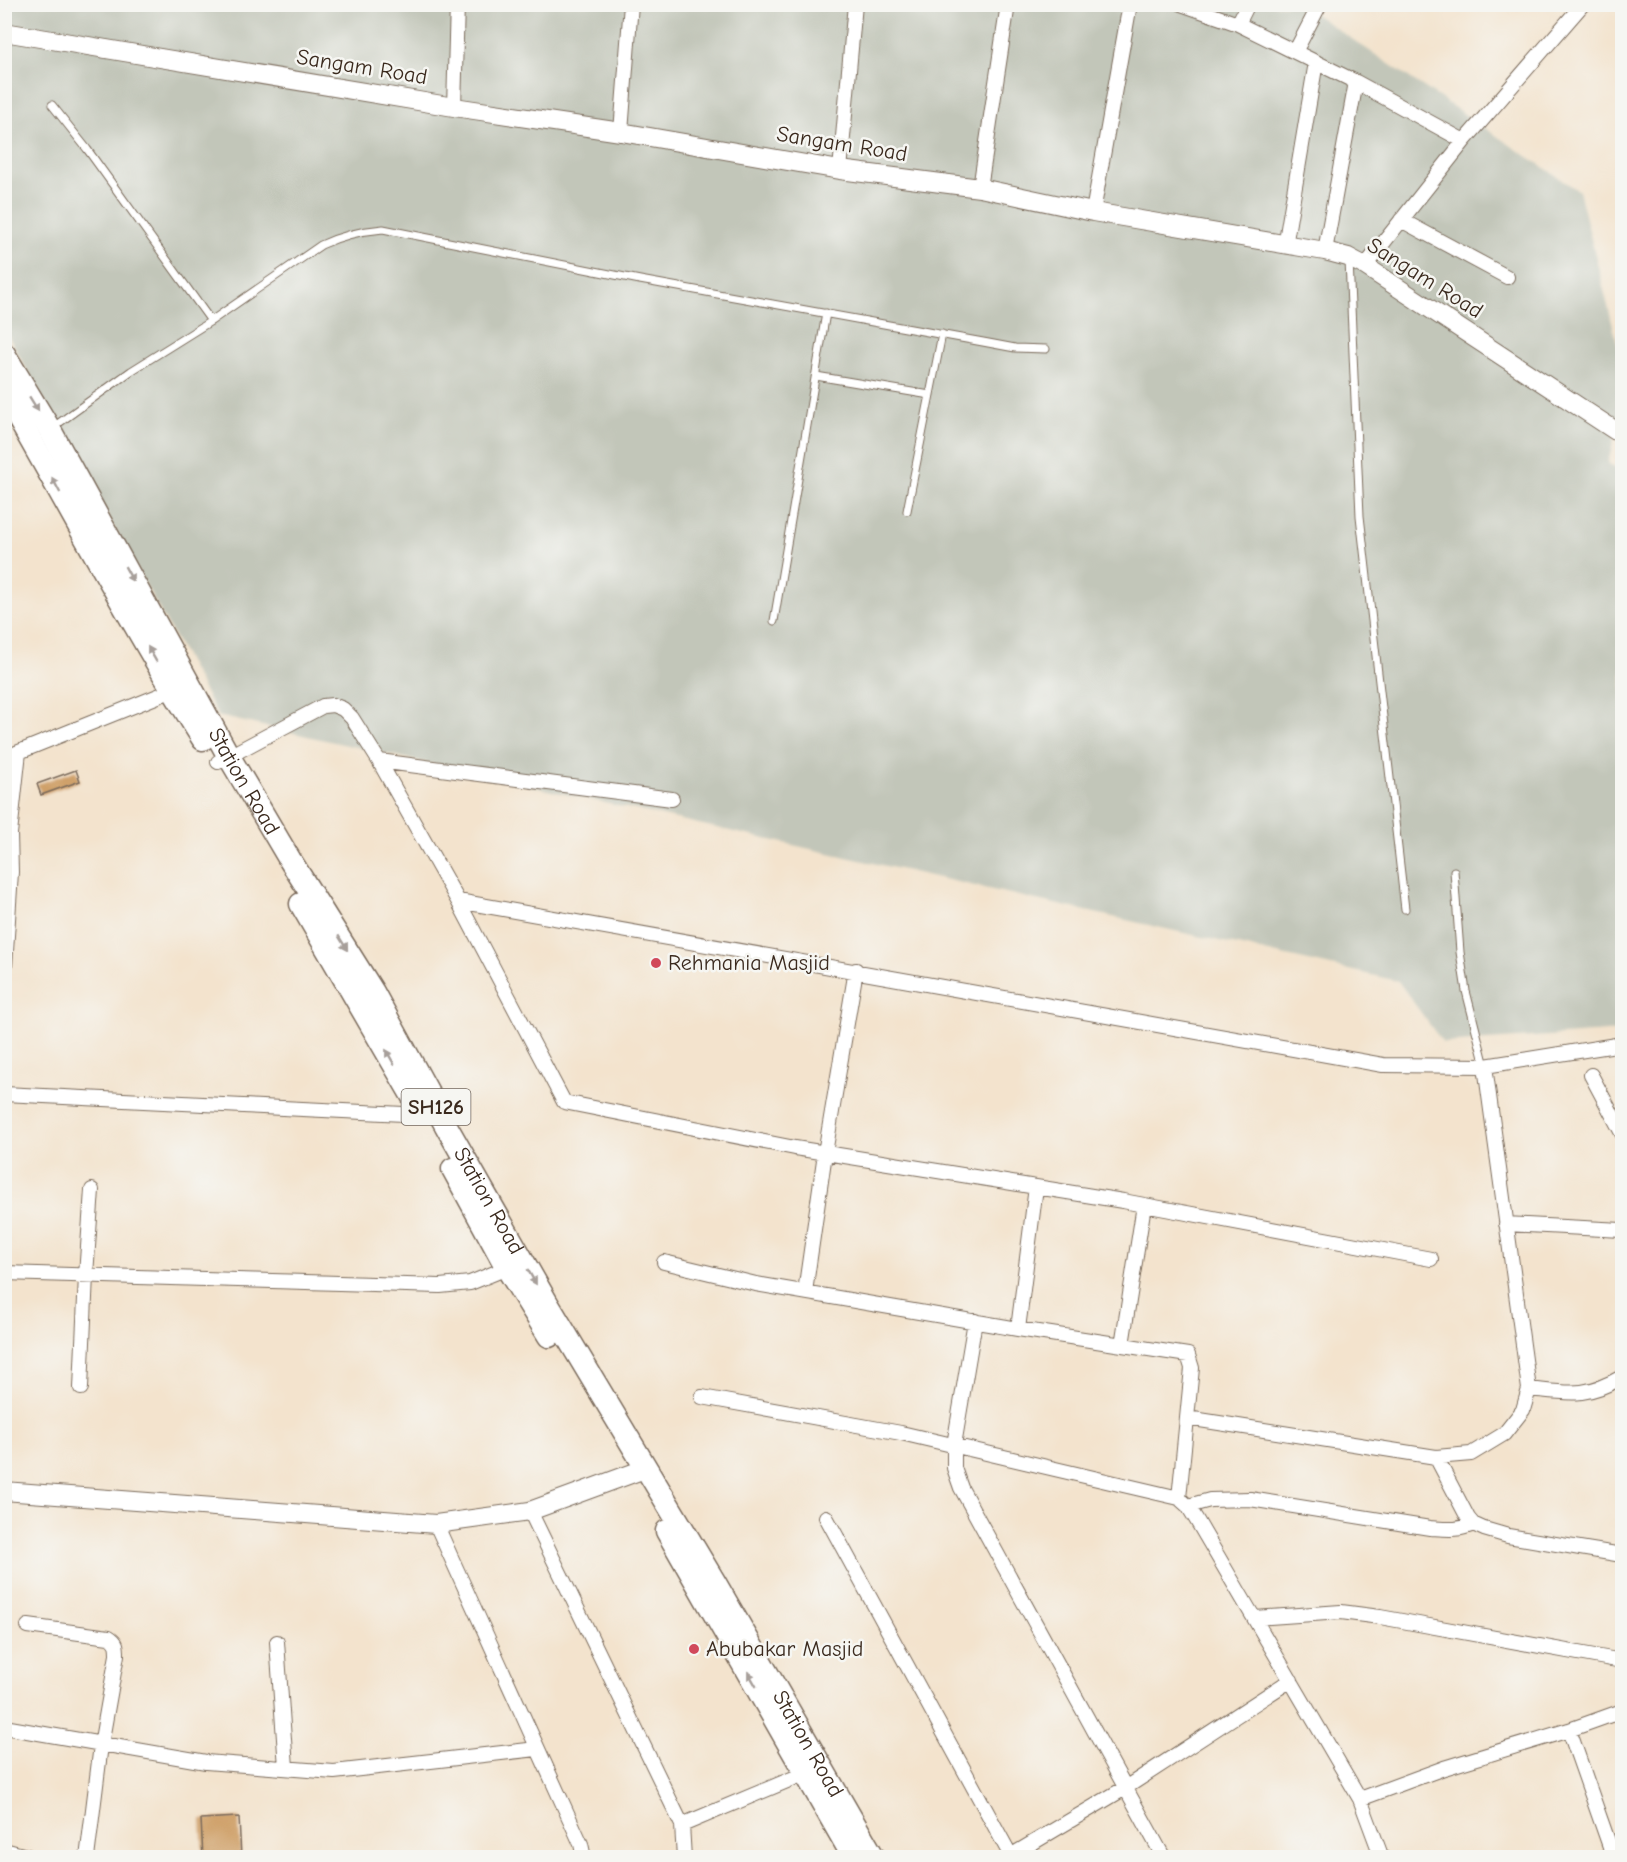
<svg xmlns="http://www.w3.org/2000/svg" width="1627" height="1862" font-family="'Comic Neue',sans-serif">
  <rect width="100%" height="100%" fill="#f6f6f2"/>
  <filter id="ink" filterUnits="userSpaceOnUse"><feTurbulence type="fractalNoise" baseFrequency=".0167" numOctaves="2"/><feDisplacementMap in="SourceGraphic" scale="12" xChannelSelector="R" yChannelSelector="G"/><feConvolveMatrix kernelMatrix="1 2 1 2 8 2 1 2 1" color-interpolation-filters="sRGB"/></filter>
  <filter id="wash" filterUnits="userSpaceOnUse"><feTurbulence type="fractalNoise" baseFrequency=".008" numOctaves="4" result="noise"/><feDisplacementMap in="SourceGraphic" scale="24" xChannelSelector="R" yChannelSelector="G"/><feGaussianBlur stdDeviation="1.35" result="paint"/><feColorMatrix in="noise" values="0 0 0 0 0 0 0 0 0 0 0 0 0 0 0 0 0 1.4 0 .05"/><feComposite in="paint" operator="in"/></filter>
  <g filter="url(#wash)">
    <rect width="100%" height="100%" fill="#f3e3cd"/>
    <path fill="#c2c6b9" d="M4,5H1301L1579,191L1622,362V407L1608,463L1622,473V1031L1443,1043L1398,981L218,716L5,330Z"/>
    <g id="blocks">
      <path fill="#cfa069" d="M76,770L80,781L41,795L37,784Z
        M239,1817L241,1858H203L201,1819Z"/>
    </g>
  </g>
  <g filter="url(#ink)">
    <use href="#blocks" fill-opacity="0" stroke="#7b6b5b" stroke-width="1.5"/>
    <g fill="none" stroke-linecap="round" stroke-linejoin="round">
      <g stroke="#7b6b5b" stroke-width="9">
        <path id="service" d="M52,105L87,149L211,321
          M1349,260L1360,516L1405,909
          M816,376L930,395
          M52,428L131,371L211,321L321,245C342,235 360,231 383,229L640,280L983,342L1015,348L1046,349
          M907,511L942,334
          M774,621L826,313
          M1454,871L1460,952L1466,991L1485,1066"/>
      </g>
      <g stroke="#7b6b5b" stroke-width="16">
        <path id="minor" d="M1181,4L1238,24L1356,82L1464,141
          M1238,24L1248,4
          M1295,52L1320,4
          M454,107L457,4
          M621,132L631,4
          M840,170L855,4
          M980,188L1008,4
          M1093,212L1130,4
          M1401,220L1507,277
          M1285,246L1316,62
          M1325,251L1356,82
          M1365,266L1464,141L1583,4
          M4,758L178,688
          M379,761L672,799
          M218,762L323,706L333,705L343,709L352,718L379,761L458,901L564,1102L795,1148L1123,1201L1431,1259
          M458,901L1383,1065L1485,1066L1622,1044
          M4,983L11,872L10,834L19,752
          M1591,1075L1622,1133
          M4,1094L424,1115
          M1506,1224L1622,1230
          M664,1262L756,1284L1018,1329L1188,1355L1192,1368L1187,1418L1436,1457L1468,1518L1473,1524L1484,1529L1508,1536L1622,1555
          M4,1273L440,1286L470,1283L507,1268
          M805,1292L825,1153L856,970
          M975,1321L954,1445V1468L961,1488L1164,1858
          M1018,1329L1036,1187
          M1122,1345L1144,1205
          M81,1388L86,1275L92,1190
          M1529,1389C1569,1393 1586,1398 1622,1377
          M702,1397L901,1433L1179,1498L1188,1506L1196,1519L1360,1799L1444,1768L1569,1730L1622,1711
          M1436,1457L1471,1454L1504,1434L1523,1410L1529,1389L1485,1066
          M1179,1498L1187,1418
          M1188,1506L1210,1500L1250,1499L1430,1528C1446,1529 1459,1531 1473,1524
          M530,1511L682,1825L684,1858
          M826,1517L1012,1858
          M436,1524L581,1844L584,1858
          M1255,1618L1341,1612L1380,1617L1622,1661
          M28,1626L109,1637C117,1642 117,1646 117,1655L101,1745L87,1858
          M277,1642L286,1767
          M4,1727L206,1762L334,1772L537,1749
          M1569,1730L1614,1858
          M1360,1799L1382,1858
          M682,1825L806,1773
          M4,1850L34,1858
          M1007,1858L1125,1788L1291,1680"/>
      </g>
      <g stroke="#7b6b5b" stroke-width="20">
        <path id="tertiary" d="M4,32L454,107L621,132L840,170L980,188L1093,212L1325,251L1348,257L1365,266L1622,435
          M4,1491L436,1524L530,1511L647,1468"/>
      </g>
      <g stroke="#7b6b5b" stroke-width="25">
        <g id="primary">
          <path id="s1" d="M4,354L50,430L228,755L290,860L373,992L449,1131L547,1303L715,1583L874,1858"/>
          <path d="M4,393C71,509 132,626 203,739"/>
          <path d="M301,904L420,1109"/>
          <path d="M453,1169L507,1268L549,1336"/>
          <path d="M667,1531L854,1858"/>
        </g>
      </g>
      <use href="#service" stroke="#fff" stroke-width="7"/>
      <use href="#minor" stroke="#fff" stroke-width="14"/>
      <use href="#tertiary" stroke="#fff" stroke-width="18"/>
      <use href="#primary" stroke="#fff" stroke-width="22"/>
    </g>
    <defs><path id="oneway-solid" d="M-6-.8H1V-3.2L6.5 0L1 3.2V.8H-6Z" transform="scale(1.5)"/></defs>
    <g fill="#a79f9a">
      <use href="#oneway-solid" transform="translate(34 404) rotate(58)"/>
      <use href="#oneway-solid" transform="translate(56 485) rotate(-118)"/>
      <use href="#oneway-solid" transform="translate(129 574) rotate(61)"/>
      <use href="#oneway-solid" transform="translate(152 654) rotate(-120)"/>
      <use href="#oneway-solid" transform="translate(343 943) rotate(58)"/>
      <use href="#oneway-solid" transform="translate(390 1057) rotate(-120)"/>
      <use href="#oneway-solid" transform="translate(532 1277) rotate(60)"/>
      <use href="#oneway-solid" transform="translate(752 1679) rotate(-120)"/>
    </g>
  </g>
  <g fill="#d1495b" stroke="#f6f6f2" stroke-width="2">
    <circle cx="656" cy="963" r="6"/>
    <circle cx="694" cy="1649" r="6"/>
  </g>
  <g text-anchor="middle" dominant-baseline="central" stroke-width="5" stroke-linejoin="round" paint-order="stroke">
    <rect fill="#f6f6f2" stroke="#73675e" stroke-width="1.5" x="401.5" y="1089" width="69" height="36" rx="4.5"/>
    <g font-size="21" font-weight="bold" fill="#3b2a1e">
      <text x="436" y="1107">SH126</text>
    </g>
    <g font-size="22" fill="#3b2a1e" stroke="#f6f6f2">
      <text transform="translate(362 67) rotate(9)">Sangam Road</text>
      <text transform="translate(842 144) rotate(9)">Sangam Road</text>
      <text transform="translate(1425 278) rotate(32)">Sangam Road</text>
      <text stroke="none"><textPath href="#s1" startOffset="490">Station Road</textPath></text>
      <text stroke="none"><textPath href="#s1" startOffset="976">Station Road</textPath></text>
      <text stroke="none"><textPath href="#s1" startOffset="1606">Station Road</textPath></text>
    </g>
    <g font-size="22" fill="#3b2a1e" stroke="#f6f6f2" text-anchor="start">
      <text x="668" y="963">Rehmania Masjid</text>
      <text x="706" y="1649">Abubakar Masjid</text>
    </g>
  </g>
  <rect width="1627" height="1862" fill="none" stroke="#f6f6f2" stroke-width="24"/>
</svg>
